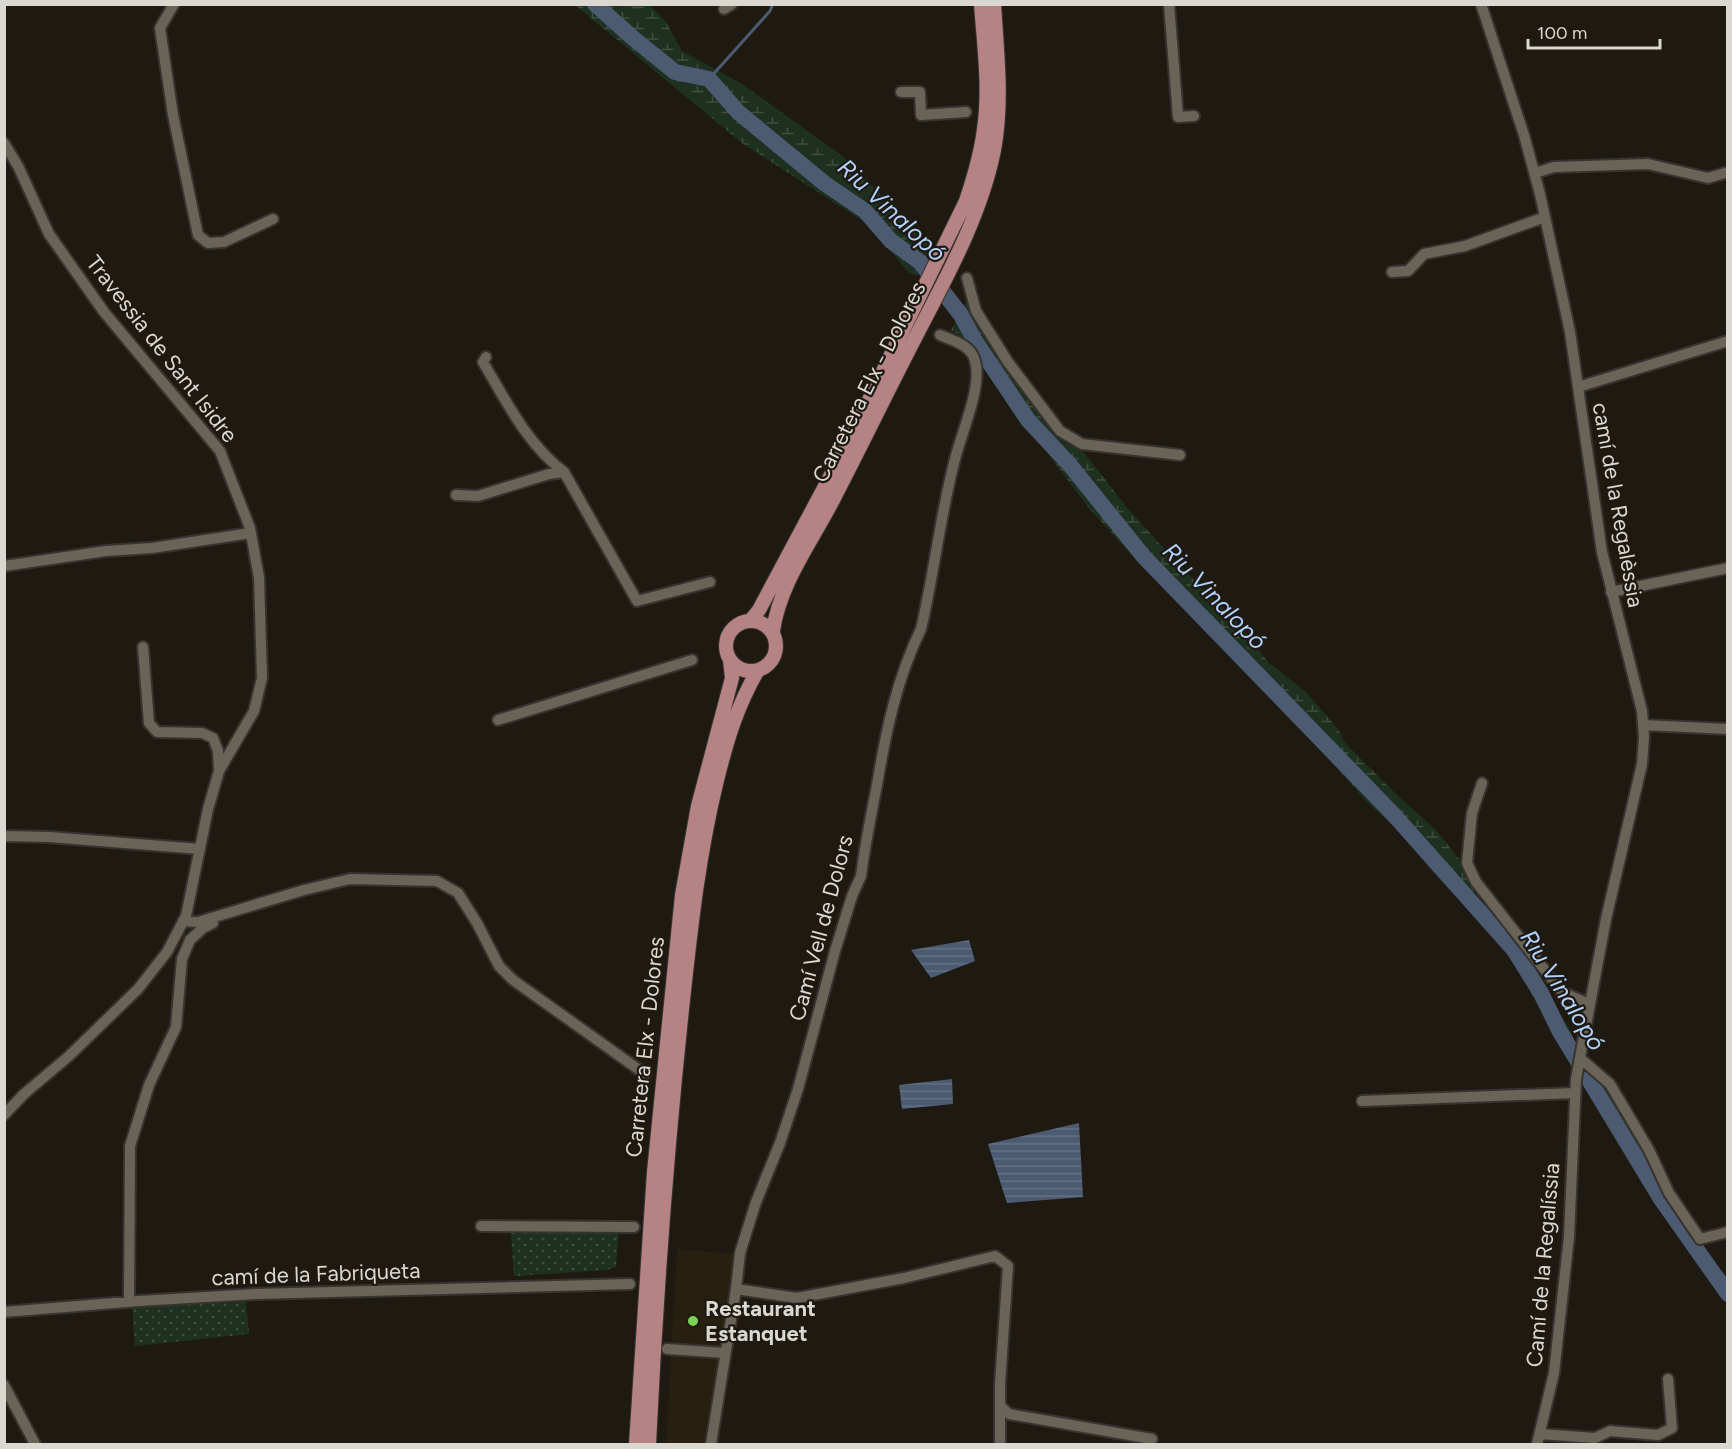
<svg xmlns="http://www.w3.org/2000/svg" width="1732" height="1449" font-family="Figtree,sans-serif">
  <defs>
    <pattern id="wetland-marsh" width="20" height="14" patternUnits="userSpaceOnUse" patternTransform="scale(1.5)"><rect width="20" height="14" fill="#1e3120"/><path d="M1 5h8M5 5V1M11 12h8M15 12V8" fill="none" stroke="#3e4e3f"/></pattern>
    <pattern id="garden-dots" width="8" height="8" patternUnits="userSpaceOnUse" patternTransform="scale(1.5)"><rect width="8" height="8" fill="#1e3120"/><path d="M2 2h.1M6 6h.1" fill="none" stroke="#3e4e3f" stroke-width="1.8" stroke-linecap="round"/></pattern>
    <pattern id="water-rules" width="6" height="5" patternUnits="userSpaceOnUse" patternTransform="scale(1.5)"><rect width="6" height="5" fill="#4c5b71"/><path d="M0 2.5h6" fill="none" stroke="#657284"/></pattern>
  </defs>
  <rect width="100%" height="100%" fill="#1f1a11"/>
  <path fill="#272010" d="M677,1249L733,1254L731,1291L703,1444H666Z"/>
  <path fill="url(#wetland-marsh)" d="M575,5H650L666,22L682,51L742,84L841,155L933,246L917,276L909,273L869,225L742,143Z
    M966,302L1001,360L1042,419L1065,443L1082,450L1129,510L1178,564L1237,622L1269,663L1306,692L1338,729L1345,743L1399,797L1436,830L1463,864L1477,899L1494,916L1522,952L1570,1030L1573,1038L1569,1056L1557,1040L1511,958L1484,925L1432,871L1402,834L1367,802L1281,706L1137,561L1088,507L1055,463L1014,408L969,341L951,330Z
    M1587,1070L1609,1089L1651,1167L1697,1243L1727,1277V1303C1676,1235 1632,1162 1588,1088Z"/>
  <path fill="url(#garden-dots)" d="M619,1228L616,1267L606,1270L514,1276L511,1233Z
    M246,1302L249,1334L135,1346L132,1306Z"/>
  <path fill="url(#water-rules)" d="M969,940L975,961L931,978L911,950Z
    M952,1079L953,1104L902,1109L899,1085Z
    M1079,1123L1083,1197L1007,1203L988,1144Z"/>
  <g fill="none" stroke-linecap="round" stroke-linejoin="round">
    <path stroke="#4c5b71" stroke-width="3" d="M709,79L770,11L773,4"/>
    <path stroke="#4c5b71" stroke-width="16" d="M595,4L633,38L675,72L709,79L738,112L824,183L865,211L891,241L920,262L961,315L975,341L1028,420L1070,465L1144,557L1394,815L1514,950L1541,993L1559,1030L1661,1199L1728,1294"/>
    <g stroke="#37332f" stroke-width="14">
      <path id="minor" d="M174,4L160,28L173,115L198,235L208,243L224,242L273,219
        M1169,4L1178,117L1194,116
        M1481,4L1524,135L1540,194L1570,332L1602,552L1642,711L1644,737L1642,764L1606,919L1576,1079L1569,1237L1554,1373L1537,1444
        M724,9L732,4
        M901,92H920L921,115L966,112
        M4,143L18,166L49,234L104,312L220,451L250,528L259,578L262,678L254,711L219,771L208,809L186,916L167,952L138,989L69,1056L24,1094L4,1115
        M1535,173L1554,167L1648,164L1708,178L1725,173
        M1392,272L1408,271L1424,254L1465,246L1545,217
        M967,278L976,311L1008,362L1060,431L1082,444L1180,455
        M486,357L483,362C506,401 527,444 564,472
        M1578,387L1728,341
        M456,495L478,496L549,474L564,472L637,601L710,582
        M4,566L106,551L152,548L251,533
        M1611,592L1728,568
        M143,647L149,723L157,732L202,733L213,738L218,751L219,771
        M498,720L692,660
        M1643,725L1728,729
        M1482,783L1472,813L1467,863L1476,882L1562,992L1589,1004
        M4,836L49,837L200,849
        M183,921L198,922L304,890L350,879L437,881L458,893L477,923L499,966L513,980L645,1074
        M1580,1058L1610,1084L1649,1150L1669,1193L1700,1239L1728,1232
        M1362,1101L1575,1093
        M481,1226L634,1227
        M736,1289L797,1298L904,1278L995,1256L1008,1266L1000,1384V1406L1009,1414L1152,1439
        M129,1302L130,1146L149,1085L176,1027L182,959L190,940L203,928L213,923
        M4,1312L139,1301L256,1294L630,1284
        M667,1349L725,1353
        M4,1385L35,1444
        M1000,1406V1443
        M1540,1434L1595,1438L1610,1431L1658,1435L1672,1428L1668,1379
        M711,1444L736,1289L740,1253L756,1202L780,1143L798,1089L835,951L852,896L861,876C865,845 871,815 877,785C886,731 897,678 921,629C934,574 940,517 954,463C960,436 983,386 975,361C971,345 954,341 940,335"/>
    </g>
    <g stroke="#37332f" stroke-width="16">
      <path id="major" d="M751,620L759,610L847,445L966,201C974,177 981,154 984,129C990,88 984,46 981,4
        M726 646a25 25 0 1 1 50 0a25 25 0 1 1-50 0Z
        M773,631C780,582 813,540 835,496C862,444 888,390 915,338C946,278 981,216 994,150C1003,102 997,53 994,4
        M636,1444L654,1172L682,895L698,806L732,678L730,660
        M649,1444C656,1296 667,1148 683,1000C691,926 699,853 717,780C727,740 737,706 758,670"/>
    </g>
    <use href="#minor" stroke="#696358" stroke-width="10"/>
    <use href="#major" stroke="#b58384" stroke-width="14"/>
  </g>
  <circle fill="#7bd156" stroke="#1f1a11" stroke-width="2" cx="693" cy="1321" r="6"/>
  <g text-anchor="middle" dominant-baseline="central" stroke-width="4.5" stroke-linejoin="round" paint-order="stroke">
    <g font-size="22" fill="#dbd7d1" stroke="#1f1a11">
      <text transform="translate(162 349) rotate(52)">Travessia de Sant Isidre</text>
      <text transform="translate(869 382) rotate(-63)">Carretera Elx - Dolores</text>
      <text transform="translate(1618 505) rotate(80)">camí de la Regalèssia</text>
      <text transform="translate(821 928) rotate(-75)">Camí Vell de Dolors</text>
      <text transform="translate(645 1047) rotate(-84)">Carretera Elx - Dolores</text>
      <text transform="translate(1543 1265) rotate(-85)">Camí de la Regalíssia</text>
      <text transform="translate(316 1274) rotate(-2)">camí de la Fabriqueta</text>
    </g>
    <g font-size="22" font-weight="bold" fill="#dbd7d1" stroke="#1f1a11" text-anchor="start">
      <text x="705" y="1308">Restaurant<tspan x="705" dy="25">Estanquet</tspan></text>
    </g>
    <g font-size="24" font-style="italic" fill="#b2d1fe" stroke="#1f1a11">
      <text transform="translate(892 210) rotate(43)">Riu Vinalopó</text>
      <text transform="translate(1215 596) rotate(46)">Riu Vinalopó</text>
      <text transform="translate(1563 990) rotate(58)">Riu Vinalopó</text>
    </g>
  </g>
  <rect width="1732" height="1449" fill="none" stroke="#dbd7d1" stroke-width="12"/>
  <path d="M1528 39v9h132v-9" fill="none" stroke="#dbd7d1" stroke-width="3"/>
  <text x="1537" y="39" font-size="18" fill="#dbd7d1" stroke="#1f1a11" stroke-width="4.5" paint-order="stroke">100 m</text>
</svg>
